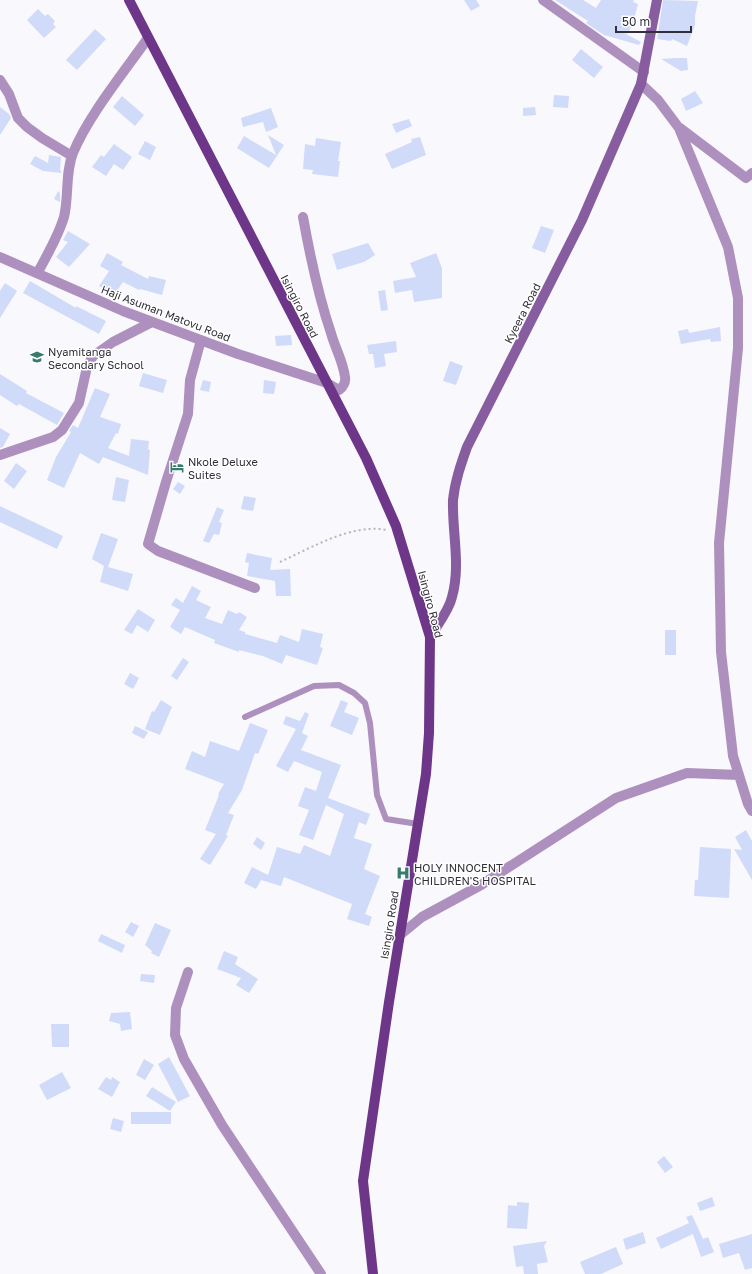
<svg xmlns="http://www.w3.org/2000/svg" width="752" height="1274" font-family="'Golos Text',sans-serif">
  <rect width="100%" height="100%" fill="#f9f8fd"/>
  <path fill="#d0dbf9" d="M464,0H476L480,6L471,11Z
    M555,0H583L596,8L601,0H634L633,2L638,4L634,19L628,34L624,33L641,42L639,45L604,35L586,23L588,21Z
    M663,0L698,1L695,16V25L687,46L672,39L671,41L657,39Z
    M38,9L45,16L48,14L55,21L53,24L56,27L44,38L27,20Z
    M95,29L106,39L77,70L66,60Z
    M581,49L603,67L594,78L572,60Z
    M676,58H687L688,70L681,71L661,59Z
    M695,91L703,103L686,111L681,99Z
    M554,95L569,96L568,108L553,107Z
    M122,96L144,115L135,126L113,107Z
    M0,107L9,114L11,118L0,135Z
    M535,107L536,115L523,116V108Z
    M271,108L278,127L266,132L263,122L243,127L241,118Z
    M409,119L412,126L396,133L392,124Z
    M268,135L284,145L269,168L237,148L244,136L276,155Z
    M420,137L426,155L392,169L385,154L412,142L411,139Z
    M316,138L341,142L338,161H340L338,177L312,174L313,170L303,169L305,144L315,146Z
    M145,141L156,147L150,160L138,154Z
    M114,144L132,157L123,170L114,164L106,176L92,167L101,155L104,157Z
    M49,155L61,157L60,170L62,173L43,171L30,164L35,156L48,163Z
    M58,191L60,193V202L54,199Z
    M541,226L554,230L545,253L532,248Z
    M68,231L90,244L69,267L56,257L68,242L63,240Z
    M368,243L375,255L364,262L337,270L332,254Z
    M107,253L123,262L121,265L148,279L149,276L166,280L162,295L140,289L139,290L123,282L114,295L99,286L109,271L100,266Z
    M436,253L442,268V298L414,302L412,290L395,293L393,281L416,277L410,263Z
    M30,281L76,308V306L106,321L99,334L23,293Z
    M5,283L17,291L0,318V291Z
    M385,290L388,310L381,311L378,291Z
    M720,327L721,341L711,342L710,339L681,344L678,331L688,329L689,333Z
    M291,335L292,345L276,346L275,336Z
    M396,341L397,352L384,354L386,366L375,368L373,354H369L367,345Z
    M450,361L463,366L456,385L443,381Z
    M143,373L167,380L163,393L139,386Z
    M0,374L27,391L26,393L64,413L57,425L19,404L17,406L0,395Z
    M203,380L211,382L209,392L200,390Z
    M264,380L276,382L274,394L263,393Z
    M95,388L110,394L100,417L121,424L118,434L116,433L108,448L129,456L131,439L149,441L148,449L150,450L148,475L103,457L99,464L80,453L64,488L47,480L56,457L71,432L69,431L73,425L78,428Z
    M0,428L10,434L3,447L0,448Z
    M16,463L27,471L14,489L4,481Z
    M116,477L129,480L125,502L112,500Z
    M178,482L185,486L180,494L173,489Z
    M244,496L256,498L253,511L241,509Z
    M0,506L63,536L57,549L0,522Z
    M217,507L224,510L219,522L222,523L219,535L214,534L209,543L203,541Z
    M101,533L118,539L108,567L133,574L128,591L100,582L104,566L92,559Z
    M247,553L272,558L270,570L290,569L291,596H276L275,581L247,576L249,563L245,562Z
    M192,586L201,591L196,600L211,607L205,618L222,624L228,610L237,614L239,612L247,617L239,630L245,632V634L277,643L280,635L299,642L302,629L323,634L320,647L323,648L317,665L286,655L282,664L263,656L239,650V652L214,643L215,640L185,627L181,634L170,627L180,610L171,605L176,598L183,603Z
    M138,609L155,620L148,632L137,625L132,634L124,630Z
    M665,630H676V655H665Z
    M183,658L189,662L177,680L171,676Z
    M130,673L139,678L133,689L124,684Z
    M161,700L172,707L160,735L145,729L152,711L154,712Z
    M341,700L348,703L344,712L359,718L352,735L330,726Z
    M305,712L309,714L302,733L308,736L301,750L341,765L328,798L370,814L366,825L359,822L354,838L372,844L364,869L380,876L365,914L372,917L369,926L347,919L352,904L284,877L281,886L261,880L256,889L244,883L252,867L268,875L277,847L300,854L304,845L330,856L344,814L326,805L313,840L299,835L309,810L298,806L305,787L316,791L322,772L294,761L288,772L276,766L296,729L283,724L286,716L300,721Z
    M250,723L268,730L258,754L255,753L242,790L228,813L234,815L226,835L228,836L210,865L200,859L216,834L205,830L219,795L218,794L224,784L185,769L192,751L205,757L210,741L239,751Z
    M135,726L148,732L144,739L132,733Z
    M746,830L752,841V880L734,849L742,850L735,837Z
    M257,837L265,843L261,850L253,844Z
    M700,847L731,849L729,898L694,896L695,880H698Z
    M131,922L139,926L133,937L125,932Z
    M155,923L171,930L159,957L151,953L152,951L145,945Z
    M101,934L125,945L122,953L98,941Z
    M224,951L238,957L235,964L258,979L249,993L236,985L241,978L217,969Z
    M141,974L155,975L154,983L140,981Z
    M130,1012L132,1029L121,1031L120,1024L109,1021L111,1013Z
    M51,1024H69V1047H52Z
    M169,1057L190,1096L178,1102L158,1064Z
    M144,1059L154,1065L145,1080L136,1075Z
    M62,1072L71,1088L47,1100L39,1085Z
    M106,1077L111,1080L112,1077L120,1082L112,1097L98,1089Z
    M152,1087L176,1102L170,1111L146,1096Z
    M131,1112H171V1124H131Z
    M113,1118L124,1121L121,1132L110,1129Z
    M664,1156L673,1167L665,1173L657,1162Z
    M712,1197L715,1206L700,1211L697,1203Z
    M517,1202L529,1203L527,1229L507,1228L508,1205L517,1206Z
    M692,1215L703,1239L708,1237L714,1252L701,1257L693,1234L661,1249L656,1238L689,1223L686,1217Z
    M643,1232L646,1243L626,1250L623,1239Z
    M752,1234V1268L745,1270L739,1253L723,1258L719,1244Z
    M547,1241L544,1246L548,1262L537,1264L538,1274H524L523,1266L516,1267L513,1246Z
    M616,1247L623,1264L601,1274H585L580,1262Z"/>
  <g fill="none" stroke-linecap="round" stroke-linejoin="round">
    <path stroke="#b6b5bb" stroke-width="2" stroke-dasharray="2 3" stroke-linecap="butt" d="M280,562C311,548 352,523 387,530"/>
    <path stroke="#ae90bf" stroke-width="6" d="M245,717L314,686L339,685L354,693L365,703L370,723L377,795L386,819L418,824"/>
    <path stroke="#ae90bf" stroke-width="10" d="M543,0L644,72
      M0,80L9,94L18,118L27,127L42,138L72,156
      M641,84L658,100L679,128L728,247L738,298V348L719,543L721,652L733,756L748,804L752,811
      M680,128L746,178L752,173
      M0,257L123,311L238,354L327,383L339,390C343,387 346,382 345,377C343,361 335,348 331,333C318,295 310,256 303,217
      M38,272C47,255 58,237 64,217C69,197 65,173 73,153C88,116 124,72 148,38
      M201,340L190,380L188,414L166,482L148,544L158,551L255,588
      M0,455L53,437L62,430L79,403L87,367L93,356L113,342L152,322
      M400,935L422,917L481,885L616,798L687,773L739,775
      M188,972L176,1008L175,1035L184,1059L222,1125L321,1274"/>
    <path stroke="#885da0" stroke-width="10" d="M430,637C437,625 449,611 452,597C461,565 452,533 453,500C455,481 461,464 467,447L582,220L641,84L657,0"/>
    <path stroke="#6e3689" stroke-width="10" d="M129,0L366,458L396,526L430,637L429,733L426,774L389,1002L363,1181L373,1274"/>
  </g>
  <defs>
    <g id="school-bare" transform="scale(1.08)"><path d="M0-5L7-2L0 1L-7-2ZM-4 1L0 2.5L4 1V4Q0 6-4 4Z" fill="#377b6e" stroke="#fff" stroke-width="2.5" paint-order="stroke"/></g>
    <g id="hotel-bare" transform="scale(1.08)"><path d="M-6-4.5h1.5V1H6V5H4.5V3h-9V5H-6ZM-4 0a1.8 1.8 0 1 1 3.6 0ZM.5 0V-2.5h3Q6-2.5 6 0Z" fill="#377b6e" stroke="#fff" stroke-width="2.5" paint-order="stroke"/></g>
    <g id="hospital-bare" transform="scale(1.08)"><path d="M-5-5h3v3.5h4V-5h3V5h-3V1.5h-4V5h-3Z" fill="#377b6e" stroke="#fff" stroke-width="2.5" paint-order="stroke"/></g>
  </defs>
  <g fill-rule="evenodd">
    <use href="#school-bare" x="37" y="357"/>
    <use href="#hotel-bare" x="177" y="467"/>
    <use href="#hospital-bare" x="403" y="873"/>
  </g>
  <g text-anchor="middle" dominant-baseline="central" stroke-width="3" stroke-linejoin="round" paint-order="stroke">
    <g font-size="11" fill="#31303a" stroke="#fff">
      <text transform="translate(300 306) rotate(63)">Isingiro Road</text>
      <text transform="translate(166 313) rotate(21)">Haji Asuman Matovu Road</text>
      <text transform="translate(522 313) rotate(-63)">Kyeera Road</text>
      <text transform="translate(431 604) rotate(75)">Isingiro Road</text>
      <text transform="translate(389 925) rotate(-81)">Isingiro Road</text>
    </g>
    <g font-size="11" fill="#31303a" stroke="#fff" text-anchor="start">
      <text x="48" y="351">Nyamitanga<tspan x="48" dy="13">Secondary School</tspan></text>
      <text x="188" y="461">Nkole Deluxe<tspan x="188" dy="13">Suites</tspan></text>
      <text x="414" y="867">HOLY INNOCENT<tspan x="414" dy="13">CHILDREN'S HOSPITAL</tspan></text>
    </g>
  </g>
  <path d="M616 26v6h75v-6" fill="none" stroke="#31303a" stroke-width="2"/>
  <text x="622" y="26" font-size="12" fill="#31303a" stroke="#ffffff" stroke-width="3" paint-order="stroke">50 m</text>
</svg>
